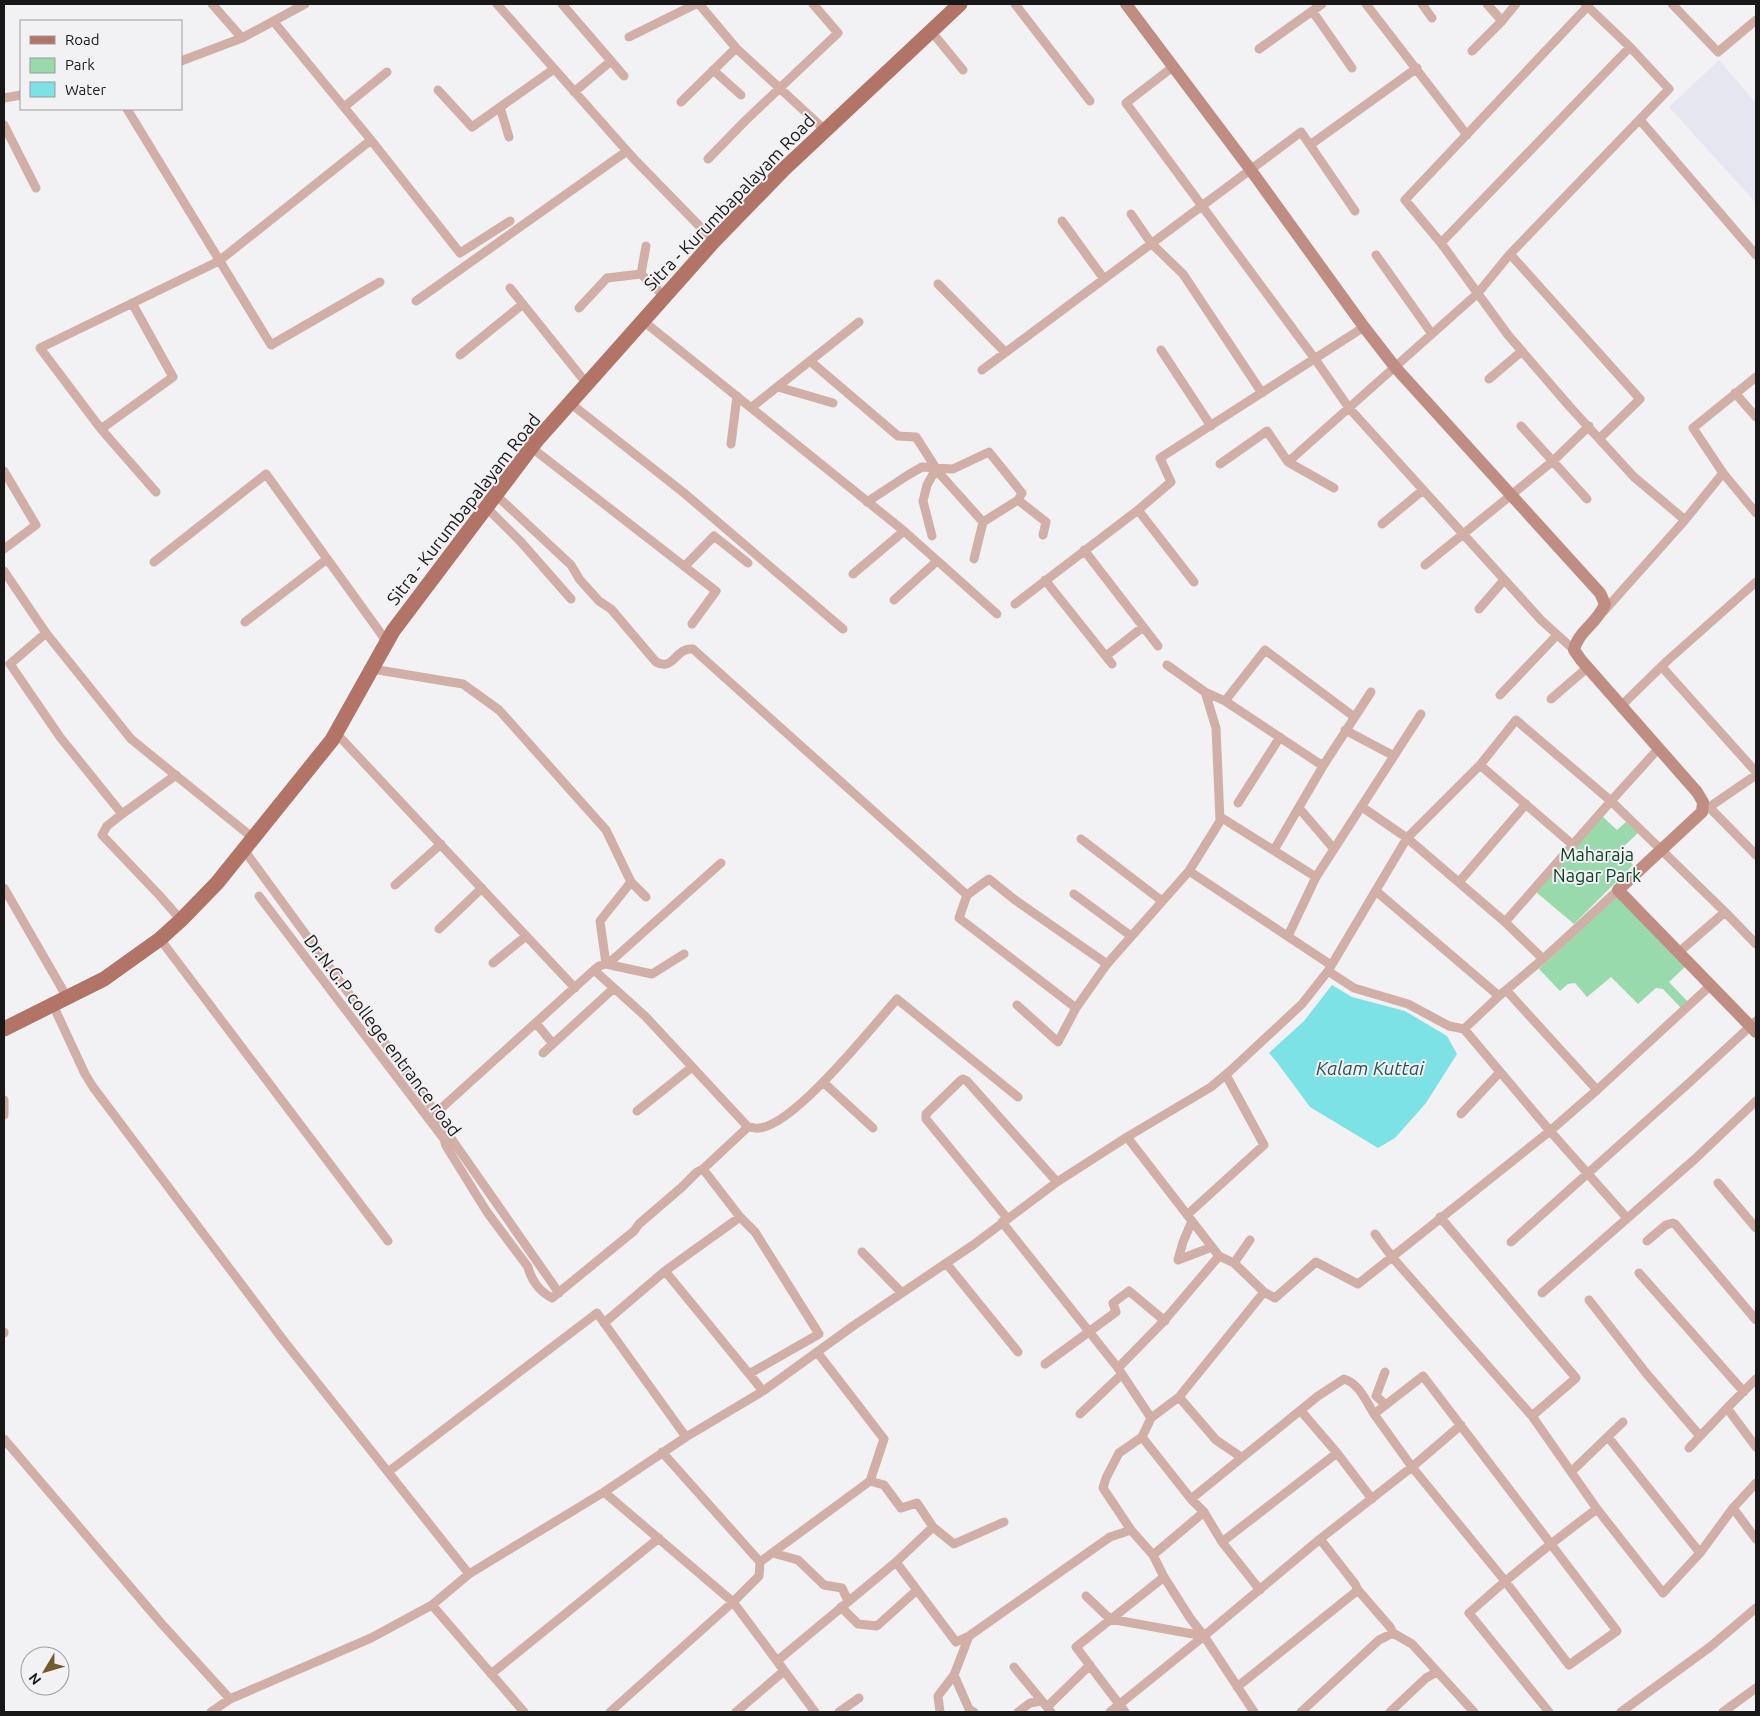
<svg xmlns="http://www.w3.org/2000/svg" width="1760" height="1716" font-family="Ubuntu,sans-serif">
  <rect width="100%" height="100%" fill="#f2f2f5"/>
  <path fill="#e6e6f0" d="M1719,60L1756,103V203L1669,107Z"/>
  <path fill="#99daac" d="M1602,816L1617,830L1626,822L1638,833L1620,850L1633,865L1574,924L1536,892Z
    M1618,894L1687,965L1669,982L1688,1002L1681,1008L1663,989L1656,988L1638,1004L1611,977L1587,997L1575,983L1568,984L1560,991L1539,969Z"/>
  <path fill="#7ce2e5" d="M1332,985L1352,997L1405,1011L1447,1036L1457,1054L1426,1103L1395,1138L1378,1148L1310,1107L1276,1061L1269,1053L1304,1021Z"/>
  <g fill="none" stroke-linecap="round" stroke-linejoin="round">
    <path stroke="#d1aea6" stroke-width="9" d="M212,4L242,38
      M497,4L634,159L714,241
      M562,4L624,76
      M699,4L736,48L825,130
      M1015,4L1090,101
      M1366,4L1467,135
      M1422,4L1432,18
      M1487,4L1502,21L1516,4
      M1672,4L1718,52L1756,20
      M1588,6L1405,200L1441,243L1508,335L1570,407L1634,477L1685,520L1604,611
      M1313,12L1352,68
      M274,22L371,140L460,253L510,221
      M931,31L963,70
      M629,37L696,4
      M1259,49L1322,4
      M1472,51L1502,21
      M181,61L242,38L305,4
      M1174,66L1126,103L1315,359L1349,408L1541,620L1574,650
      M713,70L741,95
      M438,90L472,127L554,69
      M574,92L611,61
      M4,98L21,95
      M681,102L736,48
      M344,107L387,72
      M500,107L509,137
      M127,109L271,345L380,282
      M1640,120L1756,255
      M4,125L36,188
      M708,159L745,121L838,33L813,4
      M1355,211L1310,145L1417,68
      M1131,214L1151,243L1183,274L1262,393
      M1062,221L1104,279
      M1441,243L1630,47
      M1510,254L1640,399L1600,438
      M1376,255L1432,334
      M641,274L664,296
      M938,284L1005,352
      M510,288L587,384
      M416,301L627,151
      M579,308L607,278L641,274L646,246
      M642,320L904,531L997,614
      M1161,350L1211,426
      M460,355L523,304
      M810,361L898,436L916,437L939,473L983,522
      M982,370L1301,132L1310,145
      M1489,379L1522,351
      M778,387L833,403
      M1735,393L1756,417
      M570,403L684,493L843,629
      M752,407L859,322
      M1521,426L1587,499
      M101,429L173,377L132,303
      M731,444L737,396
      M532,448L716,591L692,624
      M1288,462L1478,293L1510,254L1669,89L1630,47L1585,4
      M1220,464L1267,431L1288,462L1334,488
      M4,471L36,525L4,549
      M1723,473L1756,513
      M156,492L101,429L40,348L219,261L371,140
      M496,495L571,565L580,580L599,601L611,609L656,662C674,672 675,647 693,649L967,895L959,918L1076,1008
      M867,502L908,475L922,467L953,469L989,452L1022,493L1018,500L1046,522L1043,535
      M487,508L521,542L571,599
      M1138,510L1194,582
      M1685,520L1723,473L1693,428L1756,377
      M1382,524L1423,490
      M932,536L923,501L927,485L936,469
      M1084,550L1158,646
      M974,559L983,522L1018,500
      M154,562L266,474L387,642
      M1425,565L1553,461L1589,426
      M685,566L714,536L748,563
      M4,571L46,633L131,739L253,838
      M853,574L904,531
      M1045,580L1112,664
      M894,600L937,561
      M1015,604L1138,510L1171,482L1160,458L1364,327
      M1479,609L1504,580
      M245,622L327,559
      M46,633L10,664L60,737L122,814L176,775
      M1106,656L1143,627
      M1167,665L1205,692L1216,728L1220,820
      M1662,667L1756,772
      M372,669L463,684L499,710L606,830L631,882L646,897
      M1205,692L1225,701L1323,766
      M1500,695L1557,635
      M1551,699L1587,668
      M1225,701L1265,650L1353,716
      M1621,706L1667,661L1756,582
      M1345,730L1394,756
      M336,733L575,988
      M1480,765L1573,845
      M1238,803L1280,737
      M1362,807L1407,838L1505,922L1543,959
      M1709,807L1756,855
      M1299,808L1334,849
      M1705,810L1756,775
      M122,814L107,826L102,835L160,896L181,920
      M1081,839L1162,901
      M244,850L436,1113L453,1141L559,1293
      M1274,850L1323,766L1371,692
      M1189,871L1331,965
      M631,882L600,921L606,964L652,974L684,954
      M1459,882L1526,804
      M395,885L441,844
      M4,888L68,999
      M1376,891L1499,996L1543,959L1618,890
      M1074,894L1131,936
      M967,895L989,879L1015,900L1107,964
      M259,896L444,1139L446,1146L487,1212L528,1267C531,1280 540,1292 552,1298L634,1231L639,1224L682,1187L697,1172L703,1169L748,1127
      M1725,912L1756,944
      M1505,922L1611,801L1725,912L1679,952
      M439,929L482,888
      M1288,936L1316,877
      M160,939L388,1241
      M493,963L526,936
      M594,970L599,966L609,963L721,863
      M1328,971L1354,988L1408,1004L1449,1026L1464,1029L1499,996
      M1506,990L1597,1090
      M53,1005L85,1074L93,1087L284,1341L469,1574
      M1017,1005L1058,1042L1076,1008L1107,964L1189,871L1222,818L1316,877L1421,714
      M536,1023L553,1044
      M1464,1029L1550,1131L1627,1218
      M543,1053L614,988
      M823,1082L873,1128
      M4,1100V1115
      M637,1111L692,1067
      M436,1113L594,970L645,1016L748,1127C752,1127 756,1129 759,1128C794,1126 872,1027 897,999L1018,1097
      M1461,1114L1500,1072
      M1127,1137L1219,1256L1234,1263L1264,1292L1275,1298L1316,1262L1358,1284L1392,1257L1532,1416L1597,1509L1663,1593L1700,1553L1733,1508L1756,1483
      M703,1169L740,1217L755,1232L819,1334L749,1374
      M1718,1183L1756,1228
      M1187,1215L1264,1145L1226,1075
      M1440,1217L1576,1378L1532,1416
      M1007,1218L926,1119V1114L960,1081L963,1079L967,1081L1057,1182
      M1192,1221L1183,1242L1178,1260L1212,1247
      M1002,1222L1118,1368L1151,1418
      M1375,1234L1392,1257L1550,1131L1597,1090L1711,985
      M1647,1241L1666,1225L1673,1223L1675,1224L1756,1320
      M1511,1242L1690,1082L1756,1021
      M862,1252L902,1293
      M946,1263L1018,1352
      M1234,1263L1250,1240
      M665,1271L763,1391
      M1639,1273L1744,1392
      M1542,1293L1695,1159L1756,1101
      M1589,1300L1646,1373L1700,1436
      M604,1323L665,1271L740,1217
      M4,1332V1333
      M817,1352L884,1439L870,1481L884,1485L901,1508L917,1503L933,1527L954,1544L1004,1522
      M1045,1364L1116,1312L1113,1303L1129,1291L1165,1321
      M1118,1368L1163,1322L1219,1256
      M1385,1372L1376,1396L1386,1405
      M1756,1379L1727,1408L1756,1447
      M1179,1397L1216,1440L1241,1457
      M1301,1411L1337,1453
      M1080,1414L1122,1374
      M1142,1437L1119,1453L1106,1478L1103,1488L1131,1530L1153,1555L1164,1577L1190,1618L1204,1636
      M1608,1437L1700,1553
      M4,1439L161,1623L230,1699
      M1689,1448L1727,1408
      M662,1452L760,1562
      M388,1472L597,1313L686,1437
      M1571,1472L1623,1422
      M1191,1499L1318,1396L1344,1379C1358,1383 1365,1399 1373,1412L1374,1414L1412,1467L1505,1581L1569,1665L1617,1631L1423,1376L1374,1414
      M1733,1508L1756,1539
      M1320,1539L1355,1584L1358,1590L1390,1627L1393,1633L1412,1644L1474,1712
      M1222,1542L1204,1512L1191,1499L1142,1437L1151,1418L1179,1397L1264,1292
      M773,1553L798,1560L824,1585L842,1588L848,1601
      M1153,1555L1204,1512
      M896,1562L956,1642L971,1635
      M1260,1590L1222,1542L1337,1453L1372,1499
      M1086,1596L1110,1619L1204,1636
      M432,1605L524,1712
      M841,1607L858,1624L877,1626L917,1590
      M777,1661L896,1562L933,1527
      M1014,1667L1051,1712
      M491,1674L659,1538
      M954,1675L969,1709L974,1712
      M1237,1687L1358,1590
      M1047,1707L1090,1665
      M211,1712L230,1699L371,1638L432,1605L469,1574L604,1492
      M610,1712L733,1602L759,1576L760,1562L870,1481
      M736,1712L784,1671
      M815,1712L733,1602L604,1492L686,1437L763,1391L853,1326L973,1245L1057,1182L1127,1137L1211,1087L1230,1071L1302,1004L1328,971L1407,838L1480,765L1516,720L1611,801L1659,748
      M839,1712L859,1698
      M940,1712L938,1696L954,1675L969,1636L1110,1537L1131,1530
      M1018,1712L1030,1703L1041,1701
      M1110,1712L1204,1636
      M1125,1712L1076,1647L1164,1577
      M1254,1712L1204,1636L1320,1539L1412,1467L1461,1425
      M1301,1712L1379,1640L1393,1633
      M1390,1712L1426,1678L1437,1672
      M1549,1712L1469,1613C1510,1576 1552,1542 1597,1509
      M1621,1712L1710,1647L1756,1608
      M1723,1712L1756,1688"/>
    <path stroke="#bf8d81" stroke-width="12" d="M1126,4L1250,169L1364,327L1395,367L1600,593L1605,604C1597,624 1578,631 1574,650L1581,660L1697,792L1703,802L1702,812L1618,890L1756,1032"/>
    <path stroke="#b17466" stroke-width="15" d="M4,1029L104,979L160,939L181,920L217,883L332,740L393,631L537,440L714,241L784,169L960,4"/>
  </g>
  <g text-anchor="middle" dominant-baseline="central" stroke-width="4" stroke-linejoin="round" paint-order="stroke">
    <g font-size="18" fill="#181819" stroke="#f2f2f5">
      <text transform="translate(729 202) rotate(-46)">Sitra - Kurumbapalayam Road</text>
      <text transform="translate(463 509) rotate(-52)">Sitra - Kurumbapalayam Road</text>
      <text transform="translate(383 1035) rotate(53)">Dr.N.G.P college entrance road</text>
    </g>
    <g font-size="18" fill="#053b1e" stroke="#f2f2f5">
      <text x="1597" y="854">Maharaja<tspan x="1597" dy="21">Nagar Park</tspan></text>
    </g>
    <g font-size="19" font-style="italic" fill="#265455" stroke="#f2f2f5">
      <text x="1370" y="1068">Kalam Kuttai</text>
    </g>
  </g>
  <rect width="1760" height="1716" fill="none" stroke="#181819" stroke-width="10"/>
  <rect x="20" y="20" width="162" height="90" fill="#f2f2f5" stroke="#9b9b9d"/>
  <rect x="30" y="36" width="25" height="8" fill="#b17466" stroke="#9b9b9d"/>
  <text x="65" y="45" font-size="15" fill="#181819">Road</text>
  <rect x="30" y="58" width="25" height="15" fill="#99daac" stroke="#9b9b9d"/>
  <text x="65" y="70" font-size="15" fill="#181819">Park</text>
  <rect x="30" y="82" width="25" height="15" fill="#7ce2e5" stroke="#9b9b9d"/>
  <text x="65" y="95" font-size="15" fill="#181819">Water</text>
  <g transform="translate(45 1671) rotate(232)"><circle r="24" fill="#f2f2f5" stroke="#9b9b9d"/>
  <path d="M0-4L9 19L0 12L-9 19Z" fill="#715c2b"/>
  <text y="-8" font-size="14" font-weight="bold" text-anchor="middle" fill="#181819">N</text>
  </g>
</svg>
